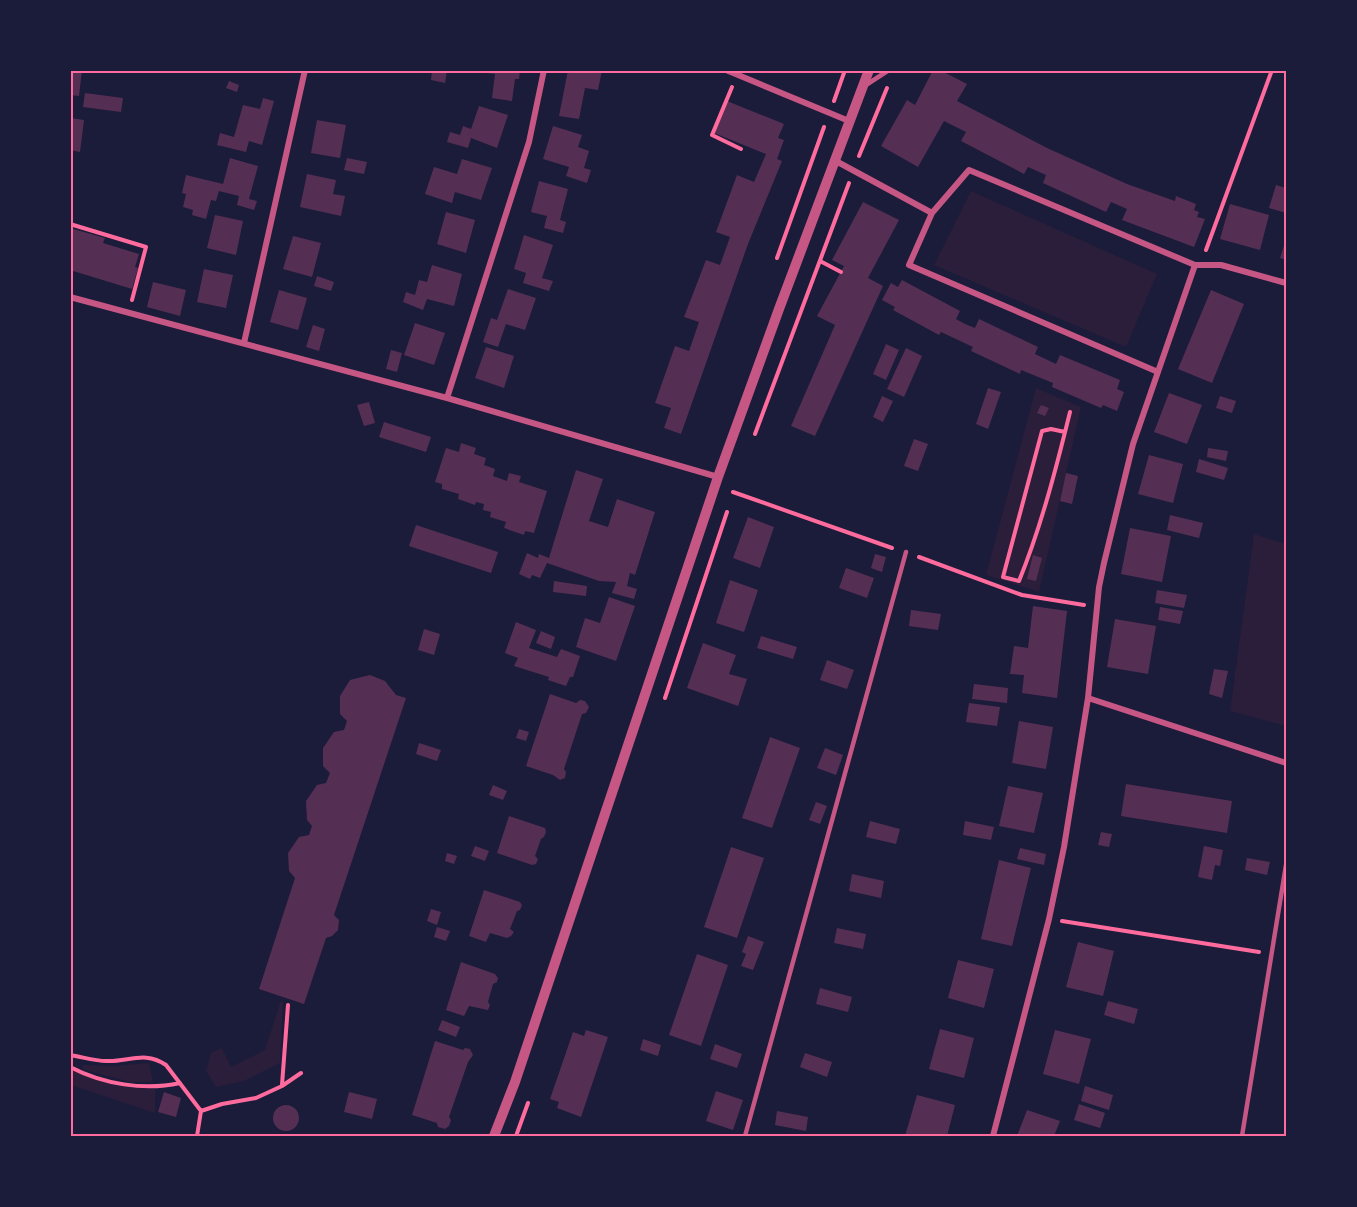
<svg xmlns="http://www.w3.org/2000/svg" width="1357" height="1207" font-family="Quicksand,sans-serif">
  <rect width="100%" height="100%" fill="#1b1b3a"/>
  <path fill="#2a1e3b" d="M971,191L1157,274L1126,347L934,265Z
    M1036,388L1081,407L1039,592L986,575Z
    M1254,534L1286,544V726L1230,711Z
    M281,1000L283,1003L280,1063L244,1081L216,1087L206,1071L211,1053L222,1048L231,1067L265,1050Z
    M149,1063L153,1082H130L82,1069L83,1065L114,1066Z
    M71,1069C104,1084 119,1087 155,1089V1113L71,1085Z"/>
  <path fill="#542f53" d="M70,70H82L79,96L70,95Z
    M432,70L447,71L445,83L431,80Z
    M486,70H520L519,79H515L512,101L492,98L495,74L486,73Z
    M568,70H602L598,90L585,88L579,119L559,116Z
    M933,70H940L967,84L957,101L1047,148L1127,184L1175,201L1176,196L1196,204L1194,210L1199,212L1197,217L1205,219L1194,247L1122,220L1127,209L1111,202L1106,212L1043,183L1046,175L1028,167L1024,174L961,141L966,132L944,121L918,167L881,146L907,100L915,105Z
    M229,81L239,85L237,92L226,88Z
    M85,93L123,98L121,112L83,107Z
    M263,98L274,101L262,145L249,141L246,152L217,145L220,133L234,137L243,105L260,109Z
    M727,101L784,124L778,138L784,140L777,159L782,161L748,244L681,434L664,428L671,408L655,403L675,346L689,351L699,322L684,317L706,260L720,265L730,237L716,232L737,175L754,182L766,154L714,133Z
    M479,106L508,115L497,148L471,138L468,148L447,142L450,132L460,135L463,126L471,129Z
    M70,118L84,120L80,152L70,150Z
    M317,120L346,125L340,158L311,153Z
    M553,126L582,135L578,147L589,151L584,168L591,170L587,183L566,176L569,167L543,159Z
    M230,158L258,166L249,199L257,201L254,210L237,205L239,196L219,191L216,201L211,200L206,219L192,215L193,210L183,207L186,194L182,193L186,175L223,184Z
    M347,158L367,162L364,174L344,170Z
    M462,159L492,168L481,200L455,192L452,203L425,194L434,167L457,174Z
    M307,174L336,180L333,194L345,196L341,216L300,207Z
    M539,181L568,189L560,220L566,222L563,233L544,228L547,216L531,212Z
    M1276,185L1286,188V213L1269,208Z
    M863,202L899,220L868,278L883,286L815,436L791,426L835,325L817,316L844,266L832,260Z
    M1230,204L1269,215L1260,250L1220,239Z
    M446,212L475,220L466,253L437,244Z
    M215,215L243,221L236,255L207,248Z
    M70,228L105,238L103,243L139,254L135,267L138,268L132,289L70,270Z
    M524,235L553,245L542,278L553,281L549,291L523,283L526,273L514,269Z
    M293,236L321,243L312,277L283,269Z
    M1286,239V260L1280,258Z
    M432,265L462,274L454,306L427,299L423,310L403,302L406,292L415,295L419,280L427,282Z
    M204,269L233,275L226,308L197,302Z
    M317,276L334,282L331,291L314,286Z
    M902,280L960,311L956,319L965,324L975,328L979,319L1038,347L1035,354L1056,364L1060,355L1120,380L1117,389L1124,392L1117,411L1103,405L1101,408L1052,387L1053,383L1021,370L1020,374L971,351L973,347L941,332L939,335L893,310L895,307L882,300L891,283L898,287Z
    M153,282L186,290L180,316L147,307Z
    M508,289L536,298L525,330L506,324L498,347L483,342L491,318L497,320Z
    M279,290L307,298L298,330L270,322Z
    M1211,290L1244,304L1212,383L1178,369Z
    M415,323L445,333L434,365L404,355Z
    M313,325L325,329L319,351L306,347Z
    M886,344L899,350L886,380L873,374Z
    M486,347L514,356L504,388L475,378Z
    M906,348L922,356L904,397L887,389Z
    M391,350L402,353L397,372L386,369Z
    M988,388L1001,392L988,429L976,424Z
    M1169,393L1202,405L1187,444L1154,432Z
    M882,396L893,401L883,422L873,417Z
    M1220,396L1236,401L1232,413L1216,408Z
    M369,402L375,423L364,426L357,405Z
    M1041,405L1049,408L1045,416L1037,413Z
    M384,422L431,437L426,452L379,437Z
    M914,439L928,444L918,471L904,466Z
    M461,443L476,448L474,454L486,458L484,465L495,469L493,476L507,481L509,473L521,476L519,482L547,491L534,533L525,531L524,535L504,528L506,522L490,517L491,512L483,510L484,504L476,502L475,505L458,499L459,494L442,489V484L435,482L446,448L459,452Z
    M1208,448L1228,451L1226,461L1207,457Z
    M1149,455L1183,464L1173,503L1138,494Z
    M1199,459L1228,468L1224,480L1196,472Z
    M576,470L603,479L589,521L608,527L617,499L655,512L635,575L630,573L627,586L637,589L634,599L612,593L616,582L599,581L547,563L540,578L532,575L530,579L519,574L527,553L538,558L539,554L549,558Z
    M1066,473L1078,476L1072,504L1060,501Z
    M1170,515L1203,523L1199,538L1167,530Z
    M748,517L774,527L760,568L733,558Z
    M416,525L498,552L491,573L409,546Z
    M1130,528L1171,536L1162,582L1121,574Z
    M875,554L886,557L882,572L871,568Z
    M1033,555L1042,558L1036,581L1027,579Z
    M846,568L874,578L867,598L839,588Z
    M730,580L758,590L744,632L716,623Z
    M554,581L587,586L586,596L553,592Z
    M1157,590L1187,595L1184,608L1155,603Z
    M609,597L635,606L616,661L576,647L585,618L600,623Z
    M1033,606L1067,611L1057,698L1022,693L1024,675L1010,674L1014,646L1028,648Z
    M1160,607L1183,611L1180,624L1158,620Z
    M911,610L941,614L938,630L909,626Z
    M1115,619L1156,626L1148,674L1107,667Z
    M516,622L536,630L529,648L557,657L561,649L580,656L573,677H570L566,686L548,680L549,677L514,666L518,658L505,653Z
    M424,629L440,634L434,655L418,650Z
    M541,631L555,637L551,649L536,643Z
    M761,636L797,647L793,659L757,648Z
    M703,643L736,655L729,674L747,679L738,706L687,688Z
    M827,660L854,670L847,689L820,680Z
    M1214,669L1228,671L1222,698L1209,694Z
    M370,675L385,681L396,695L406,698L334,915L339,920L338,930L332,936L326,938L304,1004L259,989L295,878L289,871L288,853L299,837L309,835L312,826L307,820L306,801L317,785L326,783L330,773L323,766V748L334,732L344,730L347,721L340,714V696L350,680Z
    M974,684L1008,688L1007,703L972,699Z
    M550,694L576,703L580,700L585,701L589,707L586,713L582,714L564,769L566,772L565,778L560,780L553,775L526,766Z
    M969,703L1000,707L997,726L966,722Z
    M1019,721L1053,727L1046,769L1012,763Z
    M519,729L529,732L526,741L516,738Z
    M770,737L800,748L772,828L742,818Z
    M419,743L441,750L437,761L416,754Z
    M825,748L843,755L836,775L817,768Z
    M1126,784L1232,801L1227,833L1121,816Z
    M493,785L507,791L503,800L489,795Z
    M1008,786L1043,793L1034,833L999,826Z
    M816,802L827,806L820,824L809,820Z
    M509,816L545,828L546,832L544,837L541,839L535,856L538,859L536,864L532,865L497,853Z
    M870,821L900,829L896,844L866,837Z
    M965,821L994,827L991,840L963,835Z
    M1101,832L1112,834L1109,847L1098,845Z
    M475,846L489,851L485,861L471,856Z
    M1204,846L1223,850L1220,866L1215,865L1212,880L1198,877Z
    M731,847L764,858L737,938L704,927Z
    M1020,848L1046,854L1044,865L1017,859Z
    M447,853L457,856L454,864L445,861Z
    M1247,858L1270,862L1267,875L1245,870Z
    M999,860L1031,868L1012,946L981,939Z
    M852,874L884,881L881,898L849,891Z
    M484,890L520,902L522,905L520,910L517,911L510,929L514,932L511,936L507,938L490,933L486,942L469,936Z
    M431,909L441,912L437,925L427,921Z
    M437,927L450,931L446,941L434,937Z
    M837,928L866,934L863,949L834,943Z
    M748,936L764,942L753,970L741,966L746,954L742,952Z
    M1078,942L1114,951L1103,996L1066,987Z
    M697,954L728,965L701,1046L669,1035Z
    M958,960L994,969L984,1008L948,998Z
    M461,962L495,974L498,978L497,982L493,984L488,1002L490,1005L488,1010L469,1006L464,1016L446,1010Z
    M820,988L852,997L848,1012L816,1004Z
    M1108,1001L1138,1009L1134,1024L1104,1015Z
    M442,1020L460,1027L456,1037L438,1030Z
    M940,1029L974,1038L964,1078L929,1069Z
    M586,1030L608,1037L581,1117L557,1108L559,1102L550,1099L573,1032L584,1036Z
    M1055,1030L1091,1039L1079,1084L1043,1074Z
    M643,1039L661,1045L658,1056L640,1050Z
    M435,1041L463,1050L465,1048L470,1049L473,1055L468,1062L449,1117L451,1120L449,1126L445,1129L438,1127L437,1123L412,1115Z
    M715,1044L742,1054L737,1068L710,1059Z
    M805,1053L832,1062L827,1077L800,1067Z
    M1085,1086L1113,1095L1109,1110L1081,1101Z
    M716,1091L743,1100L733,1130L706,1121Z
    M164,1092L181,1098L176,1117L158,1112Z
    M349,1092L377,1099L372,1119L344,1112Z
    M917,1095L955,1105L947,1136H905Z
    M1079,1104L1105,1113L1100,1128L1074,1120Z
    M273 1118a13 13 0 1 1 26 0a13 13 0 1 1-26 0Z
    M1027,1110L1060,1121L1054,1136H1017Z
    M777,1111L808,1117L806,1131L775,1125Z"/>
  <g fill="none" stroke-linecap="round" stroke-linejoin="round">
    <path stroke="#ff6b9d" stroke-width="4" d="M732,87L712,135L741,149
      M834,101L845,70
      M859,156L887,88
      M70,224L146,247L132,300
      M1206,250L1272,70
      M777,258L824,127
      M820,261L841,272
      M1065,432L1051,429L1042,431L1003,577L1019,581C1041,527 1056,469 1070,412
      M755,434L849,183
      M733,492L892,548
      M919,557L1022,595L1084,605
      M665,698L727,512
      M1062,921L1259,952
      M70,1055C83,1057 97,1062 109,1061C130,1061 146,1051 166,1065L201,1111L222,1104L256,1098L282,1086L301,1073
      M70,1067C103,1084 144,1091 180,1083
      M282,1085L288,1005
      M197,1136L201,1111
      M516,1136L528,1103"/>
    <path stroke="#c65784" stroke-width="4.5" d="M866,85L889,70
      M745,1136L906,552
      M1242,1136L1286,865"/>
    <path stroke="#c65784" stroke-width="6" d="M726,70L849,121
      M834,160L932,213L909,265L1158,372
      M932,213L969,170L1195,265H1221L1286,283
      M70,297L447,398L718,477
      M244,343L305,70
      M447,398L529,142L544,70
      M1088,698L1286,763
      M993,1136L1049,919L1064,847L1088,698L1099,587L1104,563L1133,444L1195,265"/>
    <path stroke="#c65784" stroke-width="10" d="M494,1136L515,1082L718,477L779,309L869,70"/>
  </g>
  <rect width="1357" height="1207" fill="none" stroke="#1b1b3a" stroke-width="144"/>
  <rect x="72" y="72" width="1213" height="1063" fill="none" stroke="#ff6b9d" stroke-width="2"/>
</svg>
